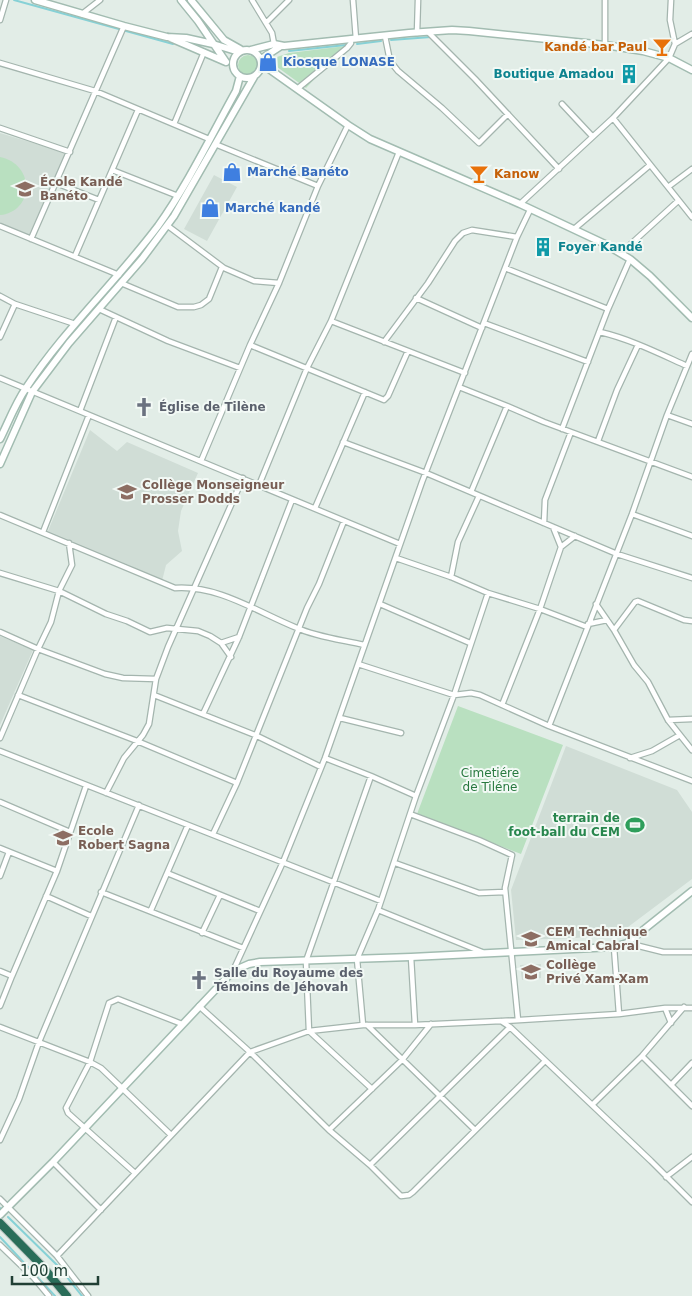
<svg xmlns="http://www.w3.org/2000/svg" width="692" height="1296" font-family="'DejaVu Sans',sans-serif">
  <rect width="100%" height="100%" fill="#e2ede7"/>
  <path fill="#d0ddd6" d="M0,133L66,153L29,235L0,224Z
    M214,175L237,187L207,241L184,229Z
    M90,430L117,451L127,442L198,473L181,511L178,531L182,551L166,565L162,581L129,565L48,531Z
    M0,636L33,650L0,725Z
    M566,746L677,790L692,812V879L620,933L576,938L516,940L511,890Z
    M541,964V978L522,980L520,965Z"/>
  <path fill="#b9e0c0" d="M346,46L306,88L273,64L277,57L289,53Z
    M238 65a10 10 0 1 1 20 0a10 10 0 1 1-20 0Z
    M0,157C35,164 35,211 0,215Z
    M458,706L563,745L521,854L417,814Z"/>
  <g fill="none" stroke-linecap="round" stroke-linejoin="round">
    <path stroke="#86d1d6" stroke-width="2" d="M14,0L173,44
      M186,0L210,29
      M391,40L431,37
      M357,44L381,41
      M289,51L346,45
      M207,152L246,85
      M196,172L202,161
      M128,270L147,247
      M1,455L26,398
      M0,1208L1,1209
      M8,1217L59,1267L82,1296
      M0,1237L55,1296"/>
    <g stroke="#a4b5ae" stroke-width="7">
      <path id="street" d="M252,0L272,33L274,44
        M353,0L356,39
        M671,0L670,20L675,44
        M82,14L100,0
        M0,20L6,0
        M266,23L289,0
        M428,32L475,79L559,169
        M417,33L418,0
        M385,36L390,61L398,71L442,108L479,143L508,114
        M605,45V0
        M0,63L95,91L209,139
        M297,89L347,48L351,43L350,39
        M562,104L592,136
        M613,118L692,217
        M174,124L204,52
        M0,128L70,152
        M215,144L318,186
        M112,170L178,196
        M56,183L99,200
        M668,187L692,169
        M520,204L613,118L669,58L675,44L692,34
        M0,226L119,275
        M168,226L224,268L254,281L279,283
        M574,229L650,165
        M31,239L124,26
        M621,253L678,201
        M75,256L138,110
        M505,268L608,309
        M121,283L178,307H194L201,305L209,299L222,267
        M0,296L15,304L75,324
        M416,298L482,328
        M99,309L168,341L240,368
        M331,321L465,373
        M484,323L588,362
        M600,332C630,339 658,353 687,366
        M0,337L15,304
        M384,342L428,283L455,241L463,233L472,230L517,237
        M250,345L384,400L388,396L408,351
        M0,378L400,544
        M459,387L507,406
        M80,411L116,317
        M667,415L692,424
        M562,429L608,309L630,259
        M598,441L617,390L638,345
        M343,442L426,473L617,554L692,578
        M201,461L250,345L279,283L318,186L348,125
        M259,485L307,368L331,321L399,152
        M471,492L507,406L544,422L692,477
        M315,508L365,392
        M632,514L692,536
        M0,515L175,588C219,585 257,612 297,628C317,637 343,640 364,645
        M544,523L545,500L571,432
        M553,527L561,547
        M43,532L89,415
        M396,558L451,577L488,593L540,609L587,627
        M0,573L59,591L106,614L127,621L150,632L167,628L198,631L210,636L221,643L231,657
        M451,577L458,542L479,496
        M380,604L470,643
        M596,604L614,630L634,665L648,682L668,720L692,750
        M588,624L607,620
        M614,630L635,602L638,601L684,620L692,621
        M0,632L38,649L105,674L123,678L156,679
        M221,643L239,637
        M358,664L454,695L471,693L480,695L549,726L692,781
        M18,695L137,741L237,783
        M154,695L255,735L321,767
        M502,705L540,609L561,547L575,536
        M203,714L239,637L292,500
        M340,718L401,733
        M668,720L692,719
        M549,726L632,514L667,415L692,354
        M0,738L38,649L51,622L59,591L72,565L69,543
        M0,751L381,901
        M325,758L371,776L416,796L378,910L357,959L363,1025
        M630,758L652,751L680,735
        M371,776L306,961L309,1031L372,1089
        M106,793L124,758L143,735L149,724L156,679L168,647L243,478
        M416,796L454,695L488,593
        M0,802L70,832
        M410,814L479,840L512,855L505,888L518,1020
        M213,834L237,783L307,608L319,584L344,521
        M0,848L57,871
        M395,863L479,893L505,892
        M167,873L260,911
        M0,876L9,852
        M101,892L243,948
        M46,896L91,916
        M151,910L188,825
        M378,910L482,952
        M202,933L220,895
        M627,943L663,952H692
        M614,947L619,1014
        M411,957L415,1025
        M0,971L12,976
        M233,971L283,862L325,758L422,482L517,237L530,210
        M0,1006L12,976L57,871L86,786
        M199,1006L250,1052L309,1031L363,1025H415L501,1021L510,1027L651,1161L692,1202
        M665,1008L671,1023
        M502,1021L619,1014L665,1008H692
        M367,1025L475,1130
        M0,1027L90,1062L101,1068L171,1135
        M642,1056L692,1106
        M671,1085L692,1063
        M592,1105L642,1056L684,1007
        M329,1130L402,1060L431,1024
        M0,1140L19,1099L39,1042L139,805
        M53,1162L101,1210
        M370,1165L510,1027
        M135,1173L68,1113L66,1108L90,1062L109,1003L118,999L182,1024
        M666,1177L692,1157
        M0,1199L57,1256L88,1296
        M0,1245L34,1278L49,1296
        M57,1256L250,1052L329,1130L370,1165L401,1196L409,1195L413,1192L545,1061"/>
    </g>
    <g stroke="#a2bcb1" stroke-width="9">
      <path id="secondary" d="M35,0L124,26L167,37L186,38L213,44L239,52
        M181,0L198,21L226,62
        M191,0L224,40L240,49
        M168,37L226,62
        M233 64a14 14 0 1 1 28 0a14 14 0 1 1-28 0Z
        M251,50L274,44L284,46L409,33L452,30L469,31L605,45L643,51L669,58L692,70
        M261,59L281,46
        M262,64L348,125L370,139L520,204L605,244L630,259L650,276L692,318
        M0,439C8,423 15,404 26,388C64,330 116,282 158,226C188,184 211,136 236,91L240,76
        M0,464L32,392L69,343L142,259L174,216L254,77
        M0,1215L53,1162L233,971L249,964L260,962L411,957L614,947L627,943L692,891"/>
    </g>
    <g stroke="#c1c9c6" stroke-width="10">
      <path id="highway" d="M0,1223L43,1267L67,1296"/>
    </g>
    <use href="#street" stroke="#fff" stroke-width="4.5"/>
    <use href="#secondary" stroke="#fff" stroke-width="6"/>
    <use href="#highway" stroke="#2a6d59" stroke-width="8"/>
  </g>
  <defs>
    <g id="bar-bare" transform="scale(1.5)"><path d="M-6-5H6L.8 .8V4.5H3.5V6h-7V4.5H-.8V.8Z" fill="#e8710a" stroke="#f2f9f5" stroke-width="2.5" paint-order="stroke"/></g>
    <g id="shop-bare" transform="scale(1.5)"><path d="M-5-2.5h2.3a2.7 3.5 0 0 1 5.4 0H5L5.5 6h-11ZM-1.5-2.5h3a1.5 2.3 0 0 0-3 0Z" fill="#3f7fe0" stroke="#f2f9f5" stroke-width="2.5" paint-order="stroke"/></g>
    <g id="building-bare" transform="scale(1.5)"><path d="M-4-6H4V6H1V3H-1V6H-4ZM-2.5-4.3h1.7v1.8h-1.7ZM.8-4.3h1.7v1.8H.8ZM-2.5-1h1.7V.8h-1.7ZM.8-1h1.7V.8H.8Z" fill="#0f9aa8" stroke="#f2f9f5" stroke-width="2.5" paint-order="stroke"/></g>
    <g id="school-bare" transform="scale(1.5)"><path d="M0-5L7-2L0 1L-7-2ZM-4 1L0 2.5L4 1V4Q0 6-4 4Z" fill="#8d6e63" stroke="#f2f9f5" stroke-width="2.5" paint-order="stroke"/></g>
    <g id="church-bare" transform="scale(1.5)"><path d="M-1.2-6h2.4v3.5h3.3v2.4h-3.3V6h-2.4V-.1h-3.3v-2.4h3.3Z" fill="#6b7280" stroke="#f2f9f5" stroke-width="2.5" paint-order="stroke"/></g>
    <g id="stadium-bare" transform="scale(1.5)"><path d="M0-5a6.5 5 0 1 0 0 10a6.5 5 0 1 0 0-10ZM-3.5-1.8h7v3.6h-7Z" fill="#2e9e5b" stroke="#f2f9f5" stroke-width="2.5" paint-order="stroke"/></g>
  </defs>
  <g fill-rule="evenodd">
    <use href="#bar-bare" x="662" y="47"/>
    <use href="#shop-bare" x="268" y="62"/>
    <use href="#building-bare" x="629" y="74"/>
    <use href="#shop-bare" x="232" y="172"/>
    <use href="#bar-bare" x="479" y="174"/>
    <use href="#school-bare" x="25" y="189"/>
    <use href="#shop-bare" x="210" y="208"/>
    <use href="#building-bare" x="543" y="247"/>
    <use href="#church-bare" x="144" y="407"/>
    <use href="#school-bare" x="127" y="492"/>
    <use href="#stadium-bare" x="635" y="825"/>
    <use href="#school-bare" x="63" y="838"/>
    <use href="#school-bare" x="531" y="939"/>
    <use href="#school-bare" x="531" y="972"/>
    <use href="#church-bare" x="199" y="980"/>
  </g>
  <g text-anchor="middle" dominant-baseline="central" stroke-width="4" stroke-linejoin="round" paint-order="stroke">
    <g font-size="12" font-weight="bold" fill="#c56008" stroke="#f2f9f5" text-anchor="end">
      <text x="647" y="47">Kandé bar Paul</text>
      <text x="494" y="174" text-anchor="start">Kanow</text>
    </g>
    <g font-size="12" font-weight="bold" fill="#366cbe" stroke="#f2f9f5" text-anchor="start">
      <text x="283" y="62">Kiosque LONASE</text>
      <text x="247" y="172">Marché Banéto</text>
      <text x="225" y="208">Marché kandé</text>
    </g>
    <g font-size="12" font-weight="bold" fill="#0d838f" stroke="#f2f9f5" text-anchor="end">
      <text x="614" y="74">Boutique Amadou</text>
      <text x="558" y="247" text-anchor="start">Foyer Kandé</text>
    </g>
    <g font-size="12" font-weight="bold" fill="#785e54" stroke="#f2f9f5" text-anchor="start">
      <text x="40" y="182">École Kandé<tspan x="40" dy="14">Banéto</tspan></text>
      <text x="142" y="485">Collège Monseigneur<tspan x="142" dy="14">Prosser Dodds</tspan></text>
      <text x="78" y="831">Ecole<tspan x="78" dy="14">Robert Sagna</tspan></text>
      <text x="546" y="932">CEM Technique<tspan x="546" dy="14">Amical Cabral</tspan></text>
      <text x="546" y="965">Collège<tspan x="546" dy="14">Privé Xam-Xam</tspan></text>
    </g>
    <g font-size="12" font-weight="bold" fill="#5b616d" stroke="#f2f9f5" text-anchor="start">
      <text x="159" y="407">Église de Tilène</text>
      <text x="214" y="973">Salle du Royaume des<tspan x="214" dy="14">Témoins de Jéhovah</tspan></text>
    </g>
    <g font-size="12" fill="#28793f" stroke="#f2f9f5">
      <text x="490" y="773">Cimetiére<tspan x="490" dy="14">de Tiléne</tspan></text>
    </g>
    <g font-size="12" font-weight="bold" fill="#27864d" stroke="#f2f9f5" text-anchor="end">
      <text x="620" y="818">terrain de<tspan x="620" dy="14">foot-ball du CEM</tspan></text>
    </g>
  </g>
  <path d="M12 1276v8h86v-8" fill="none" stroke="#203f34" stroke-width="2.5"/>
  <text x="20" y="1276" font-size="15" fill="#203f34" stroke="#f2f9f5" stroke-width="4" paint-order="stroke">100 m</text>
</svg>
